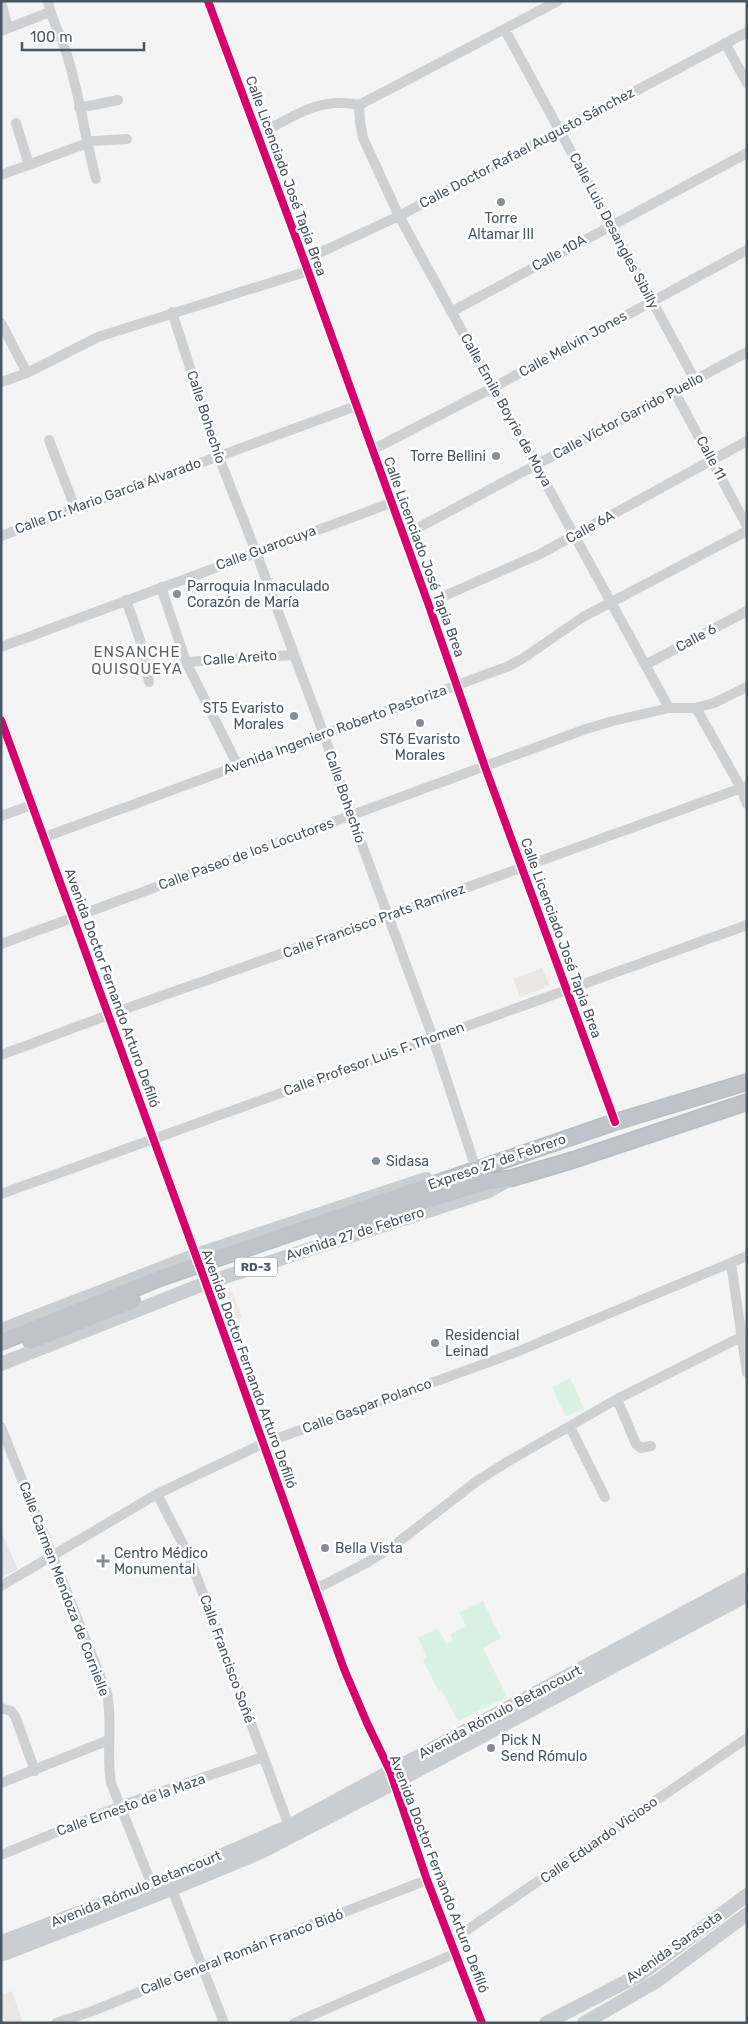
<svg xmlns="http://www.w3.org/2000/svg" width="748" height="2024" font-family="Rubik,sans-serif">
  <rect width="100%" height="100%" fill="#f4f4f4"/>
  <path fill="#e8e7e3" d="M542,968L550,986L520,997L513,979Z
    M12,1991L23,2023H1V1995Z"/>
  <path fill="#e6e5e6" d="M1,1531L18,1569L1,1578Z"/>
  <path fill="#f1e7e6" d="M232,1291L242,1317L230,1322L219,1296Z"/>
  <path fill="#d9f2e3" d="M570,1378L584,1408L566,1417L552,1387Z
    M483,1601L501,1638L483,1648L507,1697L458,1721L442,1691L439,1692L423,1661L427,1657L418,1638L438,1628L446,1644L453,1641L450,1634L466,1626L459,1613Z"/>
  <g fill="none" stroke-linecap="round" stroke-linejoin="round">
    <g stroke="#b9bec3" stroke-width="18">
      <path id="highway" d="M326,1232L486,1182L512,1178L573,1160L747,1102
        M31,1341L132,1301
        M1,1342L163,1277L615,1122L747,1082"/>
    </g>
    <path stroke="#ced0d2" stroke-width="10" d="M48,1C51,20 62,37 67,55C80,96 85,138 96,179
      M208,1L304,260L428,603L485,767L615,1122
      M1,2L8,28
      M505,30L695,380
      M1,31L50,12
      M725,43L747,83
      M359,105L360,122L363,138L399,216L669,708
      M79,108L118,100
      M16,123L29,165
      M258,135C292,117 319,96 359,105L558,1
      M1,175L93,141L127,139
      M304,260L399,216L747,32
      M172,312L218,455L256,552L324,735L351,815L433,1038L476,1169
      M451,312L747,153
      M1,323L27,373
      M1,382L27,373L98,337L308,271
      M674,391L747,526
      M49,440L75,508
      M372,450L496,386L747,250
      M1,536L356,406
      M403,536L747,352
      M161,587L186,662L238,766
      M126,600L140,640L149,682
      M428,603L540,554L747,441
      M1,647L391,503
      M186,662L294,655
      M645,665L747,611
      M696,708L741,788L747,804
      M1,720L198,1260
      M1,816L32,805
      M45,837L509,666L522,659L583,617L747,531
      M1,944L586,729L613,721L669,708H696L714,703L747,687
      M1,1055L108,1015L388,916L747,786
      M1,1194L747,925
      M731,1263L747,1373
      M204,1278L344,1669L367,1723L390,1771L427,1880L482,2023
      M617,1399L636,1444L641,1448L651,1446
      M1,1427L107,1693C113,1723 106,1753 111,1783L154,1890
      M570,1427L605,1497
      M157,1494L189,1556L289,1826
      M1,1586L157,1494L262,1444L514,1353L747,1256
      M316,1589L368,1562L392,1547L477,1481L507,1462L617,1399L747,1334
      M1,1708L11,1711L15,1716L35,1771
      M1,1783L109,1740
      M1,1855L120,1806L263,1757
      M170,1884L224,2023
      M451,1941L747,1738
      M56,2023L90,2012L202,1967L427,1880
      M294,2023L456,1953"/>
    <path stroke="#caced1" stroke-width="14" d="M1,1330L196,1255L426,1179
      M1,1364L206,1283L489,1191L508,1180
      M1,1942L168,1879L289,1826L747,1579
      M1,1955L172,1889L261,1852L394,1783L747,1595
      M546,2023L641,1974L747,1895
      M584,2023L657,1981L747,1914"/>
    <use href="#highway" stroke="#bec4c9" stroke-width="15"/>
    <path stroke="#ced0d2" stroke-width="10" d="M198,1260L204,1278"/>
    <g stroke="#fff" stroke-width="11">
      <path id="cycleway" d="M208,1L304,260L428,603L485,767L615,1122
        M1,720L204,1278L344,1669L367,1723L390,1771L427,1880L482,2023"/>
    </g>
    <use href="#cycleway" stroke="#d6006c" stroke-width="8"/>
  </g>
  <g fill="#868d94" stroke="#fff" stroke-width="2">
    <circle cx="501" cy="202" r="5"/>
    <circle cx="496" cy="456" r="5"/>
    <circle cx="177" cy="594" r="5"/>
    <circle cx="294" cy="716" r="5"/>
    <circle cx="420" cy="723" r="5"/>
    <circle cx="376" cy="1161" r="5"/>
    <circle cx="435" cy="1343" r="5"/>
    <circle cx="325" cy="1548" r="5"/>
    <path d="M100.5 1553.5h5v5h5v5h-5v5h-5v-5h-5v-5h5z"/>
    <circle cx="491" cy="1748" r="5"/>
  </g>
  <g text-anchor="middle" dominant-baseline="central" stroke-width="5" stroke-linejoin="round" paint-order="stroke">
    <rect fill="#fff" stroke="#808990" stroke-width="1" x="235" y="1257.5" width="42" height="19" rx="4"/>
    <g font-size="12" font-weight="bold" fill="#4a5661">
      <text x="256" y="1267">RD-3</text>
    </g>
    <g font-size="14" fill="#4a5661" stroke="#fff">
      <text transform="translate(527 148) rotate(-28)">Calle Doctor Rafael Augusto Sánchez</text>
      <text transform="translate(286 176) rotate(70)">Calle Licenciado José Tapia Brea</text>
      <text transform="translate(614 231) rotate(62)">Calle Luis Desangles Sibilly</text>
      <text transform="translate(559 253) rotate(-29)">Calle 10A</text>
      <text transform="translate(573 344) rotate(-29)">Calle Melvin Jones</text>
      <text transform="translate(506 410) rotate(61)">Calle Emile Boyrie de Moya</text>
      <text transform="translate(628 416) rotate(-28)">Calle Víctor Garrido Puello</text>
      <text transform="translate(206 417) rotate(72)">Calle Bohechío</text>
      <text transform="translate(711 458) rotate(62)">Calle 11</text>
      <text transform="translate(108 496) rotate(-20)">Calle Dr. Mario García Alvarado</text>
      <text transform="translate(590 527) rotate(-29)">Calle 6A</text>
      <text transform="translate(266 548) rotate(-20)">Calle Guarocuya</text>
      <text transform="translate(424 557) rotate(70)">Calle Licenciado José Tapia Brea</text>
      <text transform="translate(696 638) rotate(-28)">Calle 6</text>
      <text transform="translate(240 658) rotate(-4)">Calle Areito</text>
      <text transform="translate(335 730) rotate(-20)">Avenida Ingeniero Roberto Pastoriza</text>
      <text transform="translate(345 797) rotate(71)">Calle Bohechío</text>
      <text transform="translate(246 854) rotate(-20)">Calle Paseo de los Locutores</text>
      <text transform="translate(374 921) rotate(-20)">Calle Francisco Prats Ramírez</text>
      <text transform="translate(561 938) rotate(70)">Calle Licenciado José Tapia Brea</text>
      <text transform="translate(112 988) rotate(70)">Avenida Doctor Fernando Arturo Defilló</text>
      <text transform="translate(374 1059) rotate(-20)">Calle Profesor Luis F. Thomen</text>
      <text transform="translate(497 1162) rotate(-19)">Expreso 27 de Febrero</text>
      <text transform="translate(355 1234) rotate(-18)">Avenida 27 de Febrero</text>
      <text transform="translate(249 1369) rotate(70)">Avenida Doctor Fernando Arturo Defilló</text>
      <text transform="translate(367 1406) rotate(-20)">Calle Gaspar Polanco</text>
      <text transform="translate(64 1589) rotate(69)">Calle Carmen Mendoza de Cornielle</text>
      <text transform="translate(227 1659) rotate(70)">Calle Francisco Soñé</text>
      <text transform="translate(500 1712) rotate(-28)">Avenida Rómulo Betancourt</text>
      <text transform="translate(131 1805) rotate(-20)">Calle Ernesto de la Maza</text>
      <text transform="translate(599 1840) rotate(-35)">Calle Eduardo Vicioso</text>
      <text transform="translate(439 1874) rotate(69)">Avenida Doctor Fernando Arturo Defilló</text>
      <text transform="translate(136 1889) rotate(-22)">Avenida Rómulo Betancourt</text>
      <text transform="translate(674 1947) rotate(-35)">Avenida Sarasota</text>
      <text transform="translate(242 1952) rotate(-21)">Calle General Román Franco Bidó</text>
    </g>
    <g font-size="14" fill="#4a5661" stroke="#fff" text-anchor="start">
      <text x="501" y="218" text-anchor="middle">Torre<tspan x="501" dy="16">Altamar III</tspan></text>
      <text x="486" y="456" text-anchor="end">Torre Bellini</text>
      <text x="187" y="586">Parroquia Inmaculado<tspan x="187" dy="16">Corazón de María</tspan></text>
      <text x="284" y="708" text-anchor="end">ST5 Evaristo<tspan x="284" dy="16">Morales</tspan></text>
      <text x="420" y="739" text-anchor="middle">ST6 Evaristo<tspan x="420" dy="16">Morales</tspan></text>
      <text x="386" y="1161">Sidasa</text>
      <text x="445" y="1335">Residencial<tspan x="445" dy="16">Leinad</tspan></text>
      <text x="335" y="1548">Bella Vista</text>
      <text x="114" y="1553">Centro Médico<tspan x="114" dy="16">Monumental</tspan></text>
      <text x="501" y="1740">Pick N<tspan x="501" dy="16">Send Rómulo</tspan></text>
    </g>
    <g font-size="15" letter-spacing="1" fill="#5f6368" stroke="#fff">
      <text x="137" y="652">ENSANCHE<tspan x="137" dy="17">QUISQUEYA</tspan></text>
    </g>
  </g>
  <rect width="748" height="2024" fill="none" stroke="#4a5661" stroke-width="5"/>
  <path d="M22 42v8h122v-8" fill="none" stroke="#4a5661" stroke-width="2.5"/>
  <text x="30" y="42" font-size="15" fill="#4a5661" stroke="#ffffff" stroke-width="4" paint-order="stroke">100 m</text>
</svg>
